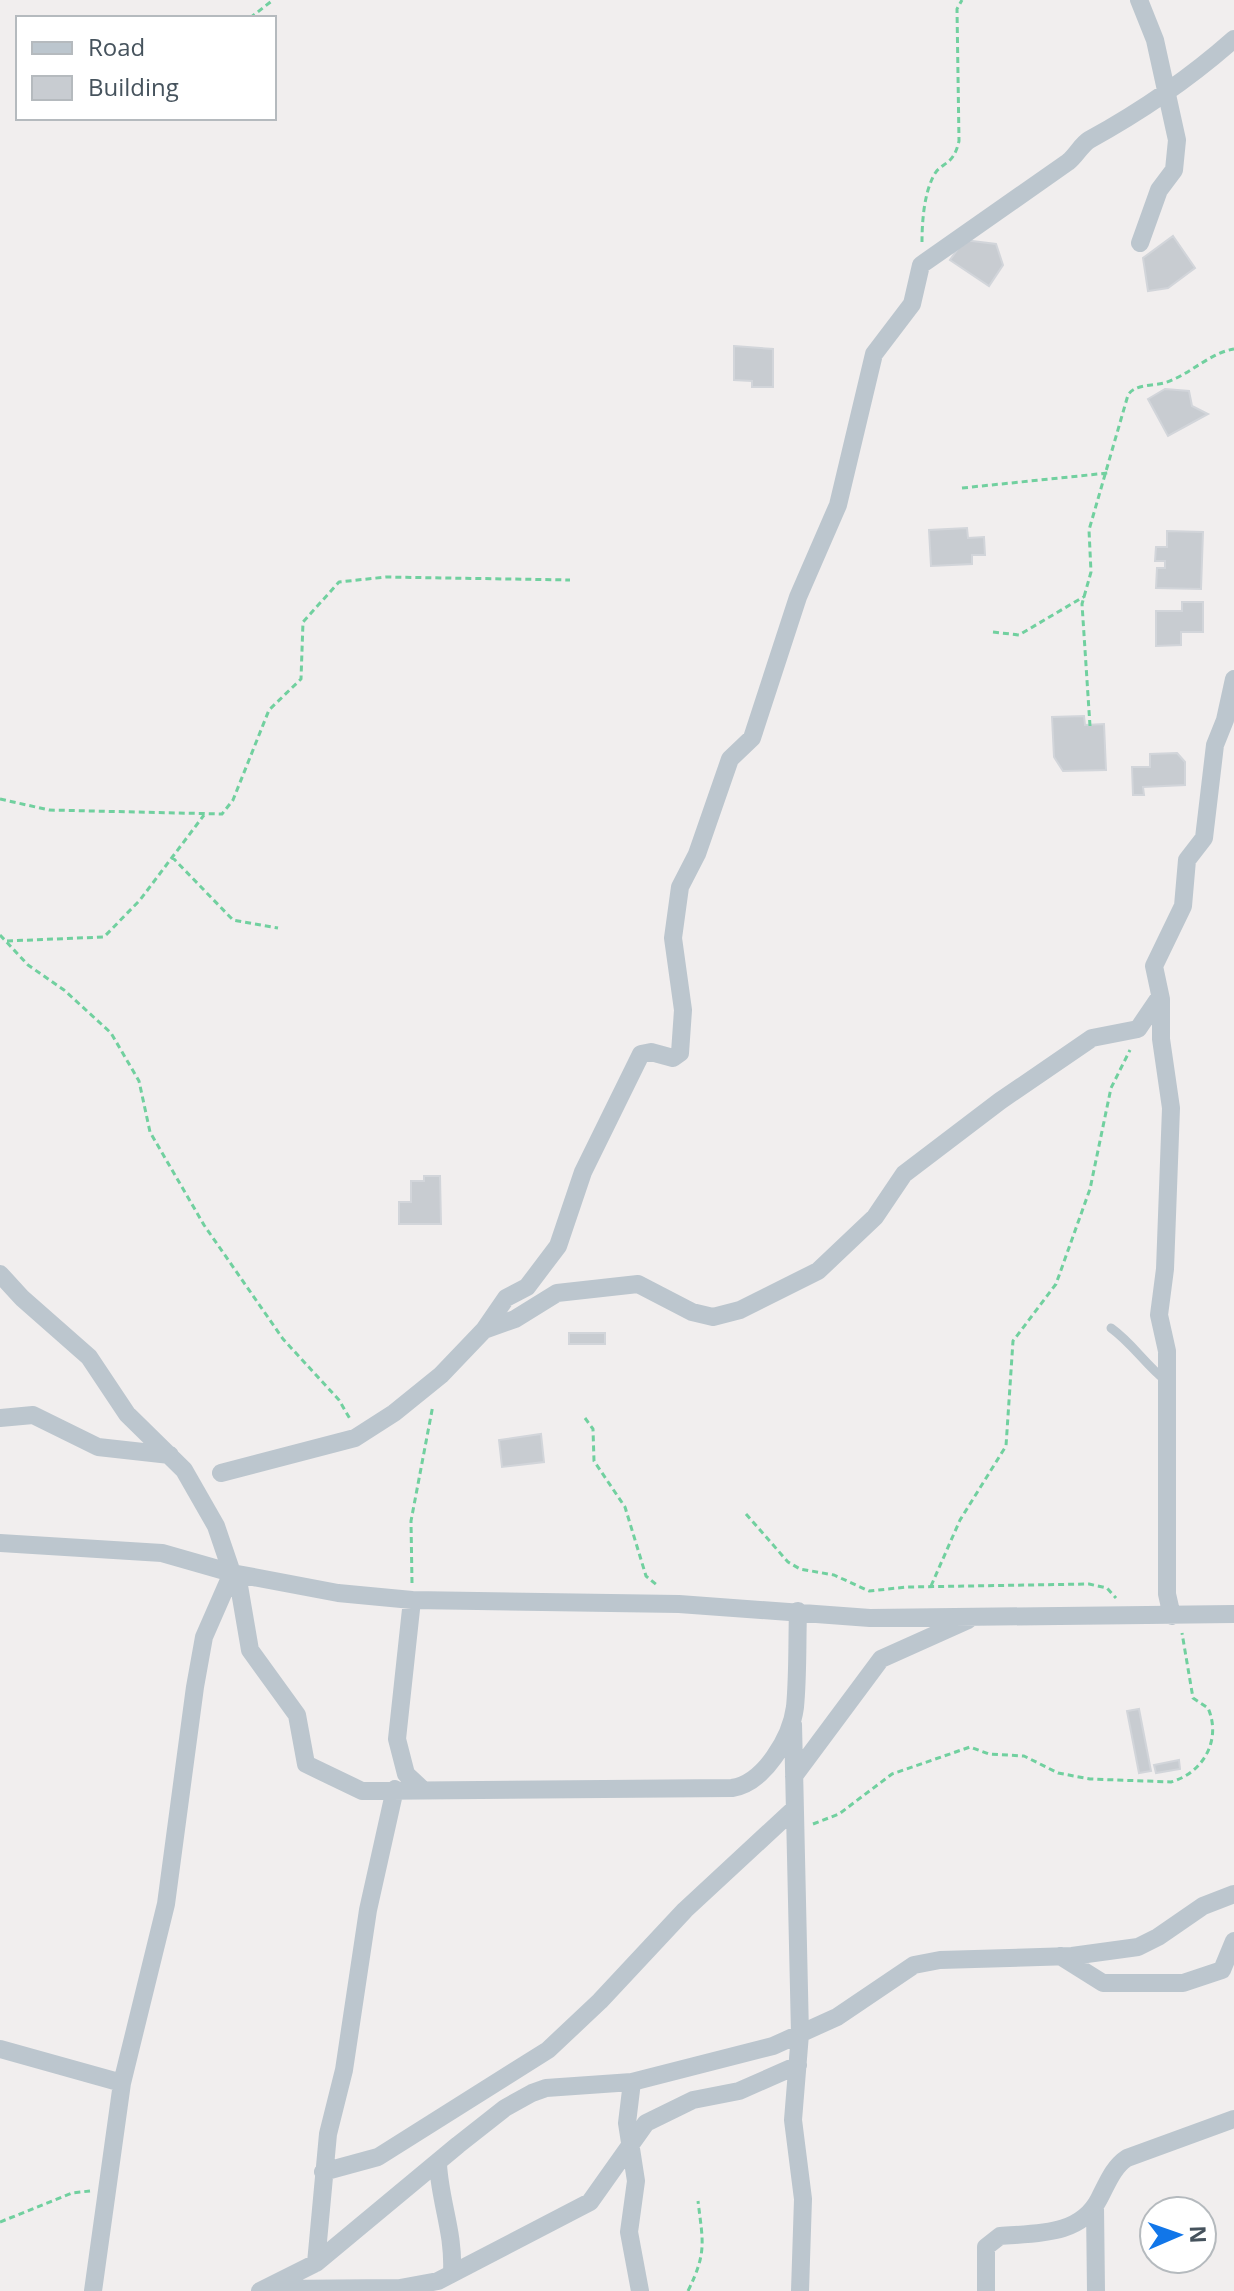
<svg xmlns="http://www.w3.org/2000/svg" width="1234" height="2291" font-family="'Open Sans',sans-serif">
  <rect width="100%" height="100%" fill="#f1eeee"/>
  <path fill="#c8ccd1" stroke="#d2d5da" stroke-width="2" d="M1173,236L1195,268L1168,288L1148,291L1143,258Z
    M964,240L996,244L1003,265L989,286L950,260Z
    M734,346L773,349V387H752V381L734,380Z
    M1165,389L1189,391L1192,406L1208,414L1168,436L1148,399Z
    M967,528L968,538L984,537L985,555H972V564L931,566L929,530Z
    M1167,531L1203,532L1201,589L1156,588L1157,568H1165V561H1155L1156,547H1167Z
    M1182,602H1203V632H1181V645L1156,646V611H1182Z
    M1084,716L1085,725L1104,724L1106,770L1063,771L1054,757L1052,717Z
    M1177,753L1185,762V785L1143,787L1144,795H1133L1132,767H1150V754Z
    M424,1176H440L441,1224H399V1202H411V1181H424Z
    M569,1333H605V1344H569Z
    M541,1434L544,1462L502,1467L499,1440Z
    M1139,1709L1151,1771L1139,1773L1127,1711Z
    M1179,1760L1180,1769L1156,1773L1154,1765Z"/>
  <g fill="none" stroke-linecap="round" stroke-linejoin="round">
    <path stroke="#71d09f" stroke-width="3" stroke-dasharray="6 4" stroke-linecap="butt" d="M250,18L273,0
      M922,242C922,222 924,195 933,177C940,161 953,168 959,141L957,9L962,0
      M962,488L1108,473
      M993,632L1019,635L1085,596
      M1090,726L1082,604L1091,572L1089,530L1128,395C1135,384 1152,386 1164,383C1190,375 1209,353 1234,349
      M0,799L49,810L222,814L233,800L269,710L301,679L303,622L339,582L386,577L570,580
      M172,857L233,920L278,928
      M0,935L28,965L64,990L111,1033L139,1081L150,1132L204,1225L283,1339L339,1400L350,1419
      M7,941L104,937L140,900L204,815
      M585,1418L593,1429L594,1461L625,1507L646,1576L658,1586
      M746,1514L788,1562L800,1569L834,1575L869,1591L907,1587L1089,1584L1107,1588L1116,1598
      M412,1583L411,1521L433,1405
      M931,1586L960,1520L1006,1446L1013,1341L1056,1284L1090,1189L1111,1088L1130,1050
      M813,1824L839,1814L892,1774L970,1747L989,1754L1024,1756L1058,1773L1090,1779L1171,1782C1203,1773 1222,1740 1208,1708L1193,1698L1182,1633
      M0,2222L72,2193L90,2191
      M688,2291C707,2252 703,2243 698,2201"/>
    <path stroke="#bcc6ce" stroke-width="9" d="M1111,1328C1132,1343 1145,1364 1165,1380"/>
    <path stroke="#bcc6ce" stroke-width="18" d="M1139,0L1155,40L1177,140L1174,170L1159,190L1140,243
      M0,1274L22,1298L89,1357L127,1414L184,1470L216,1526L232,1573L204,1637L195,1687L166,1904L122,2083L93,2291
      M484,1330L515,1319L557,1293L638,1284L692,1312L713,1317L740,1310L818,1271L875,1217L904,1174L1000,1101L1092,1038L1138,1029L1159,998
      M0,1418L33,1415L98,1447L170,1455
      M221,1473L355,1438L394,1413L441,1375L484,1330L506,1298L527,1287L558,1246L583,1172L641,1054L651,1052L673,1058L680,1053L683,1010L673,938L680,887L697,854L730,759L752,738L798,597L838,505L874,354L912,304L921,265L1068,162C1076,156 1081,145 1089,140C1140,112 1190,78 1234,39
      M0,1543L162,1553L232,1573L338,1593L412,1600L679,1604L870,1618L1234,1614
      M237,1574L250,1650L297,1715L306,1764L362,1791L732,1788C764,1783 791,1738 795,1707C798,1676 797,1643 798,1611
      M412,1600L397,1739L406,1774L422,1789
      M1172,1616L1167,1594V1351L1159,1315L1165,1269L1171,1108L1161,1039V999L1154,966L1183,906L1187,860L1204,838L1215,745L1225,720L1234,679
      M793,1724L800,2034L793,2120L803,2199L800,2291
      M794,1776L881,1659L968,1620
      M1060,1956L1103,1983H1183L1222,1970L1234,1941
      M0,2049L122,2083
      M632,2082L627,2123L636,2181L629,2232L640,2291
      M438,2164C440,2202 454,2232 452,2272
      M323,2172L378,2157L548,2050L600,2001L685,1910L794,1809
      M1095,2207L1096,2291
      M316,2263L328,2134L344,2070L368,1910L395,1789
      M270,2289L400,2288L438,2281L590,2202L646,2123L693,2100L739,2091L798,2065
      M260,2291L316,2263L458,2145L505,2108L532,2093L546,2088L632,2082L773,2046L837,2017L914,1965L940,1960L1072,1956L1138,1947L1158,1937L1203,1906L1234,1894
      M986,2291V2247L1000,2236C1036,2233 1080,2236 1099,2199C1107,2184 1113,2167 1127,2158L1234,2119"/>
  </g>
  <rect x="16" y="16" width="260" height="104" fill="#ffffff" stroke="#b5babe" stroke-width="2"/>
  <rect x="32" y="42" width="40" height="12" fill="#bcc6ce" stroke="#b5babe" stroke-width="2"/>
  <text x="88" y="56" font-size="24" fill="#46535d">Road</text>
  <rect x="32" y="76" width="40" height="24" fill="#c8ccd1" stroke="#b5babe" stroke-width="2"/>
  <text x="88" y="96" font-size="24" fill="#46535d">Building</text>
  <g transform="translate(1178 2235) rotate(88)"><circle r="38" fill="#ffffff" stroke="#b5babe" stroke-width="2"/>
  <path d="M0-6L14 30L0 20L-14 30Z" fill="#1176e9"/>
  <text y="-12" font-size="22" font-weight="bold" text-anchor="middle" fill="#46535d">N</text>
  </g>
</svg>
